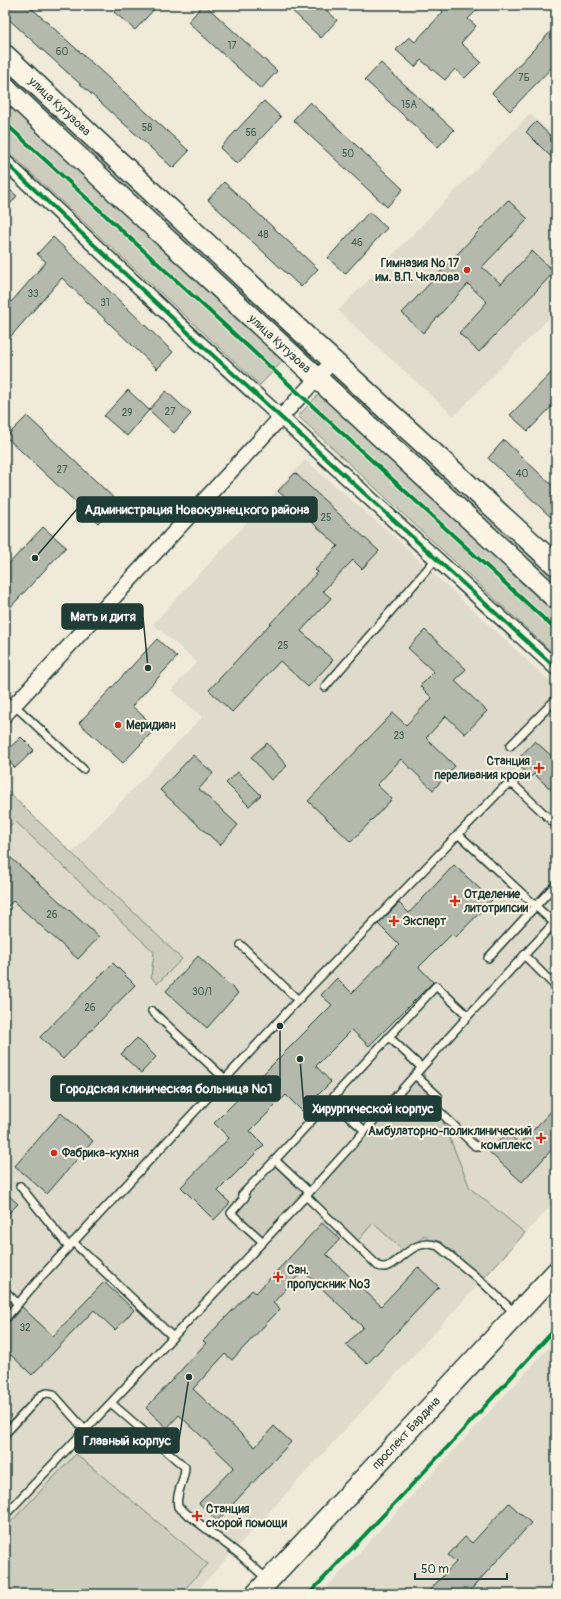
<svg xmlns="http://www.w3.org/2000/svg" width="561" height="1599" font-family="Pangolin,sans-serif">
  <rect width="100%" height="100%" fill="#efeada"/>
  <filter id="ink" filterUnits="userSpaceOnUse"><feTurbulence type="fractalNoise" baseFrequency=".025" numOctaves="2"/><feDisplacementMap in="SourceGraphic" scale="8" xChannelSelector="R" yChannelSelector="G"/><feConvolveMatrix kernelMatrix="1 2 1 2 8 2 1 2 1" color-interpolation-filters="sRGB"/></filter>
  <g filter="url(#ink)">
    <path fill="#dedbcc" d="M530,114L556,139V311L454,416L338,311Z
      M305,460L392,535L556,687V1200L194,1594H5V789L72,853L202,717L171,690L197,662L153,624Z
      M556,1340V1594H321Z"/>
    <path fill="#cccdbf" stroke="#76857a" d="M5,69L26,88L38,97L311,350L306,356L303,355L5,77Z
      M5,100L285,359L260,385L5,149Z
      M334,376L336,377L556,574L555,576L551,577L519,547L498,534L333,380Z
      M321,392L556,610V656L298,416Z
      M5,789L182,959L157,984L151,977L154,952L15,821L5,831Z
      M421,1067L470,1188L525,1233L481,1281L424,1235L407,1254L373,1223L356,1243L306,1196L263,1242L231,1213L275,1160L309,1192Z
      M76,1454L208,1564L180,1594H5V1528Z"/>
    <path fill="#b5b9ad" stroke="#1f3d34" d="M5,5H28L189,151L173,168L5,16Z
      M120,5H158L135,30L114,12Z
      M203,5H205L277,71L261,89L188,22Z
      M286,5H321L337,20L321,38Z
      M436,5H482L468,19L476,26L461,43L481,62L465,78L455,69L445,80L421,60L415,67L396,50L409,37L415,42L443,12Z
      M556,26V63L510,111L492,93Z
      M381,63L454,130L438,147L365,80Z
      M264,101L281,117L237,164L220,148Z
      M310,102L403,189L387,207L293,120Z
      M536,122L556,141V162L526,132Z
      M224,182L318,269L301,287L208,200Z
      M5,186L17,196L5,210Z
      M508,200L528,219L482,267L501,284L532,251L554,272L479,352L459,333L487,302L468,284L423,333L402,313Z
      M369,212L387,228L345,274L328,258Z
      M53,237L173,352L157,369L62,278L5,343V309L46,262L37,254Z
      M556,368V402L528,431L510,415Z
      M128,390L149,410L127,436L104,416Z
      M166,391L191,414L174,433L149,410Z
      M27,416L118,502L98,523L6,437Z
      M504,440L556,489V522L488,458Z
      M295,473L379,551L362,569L353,560L323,591L331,598L301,631L333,660L308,687L280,661L232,712L209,690L318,572L315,570L338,546L278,491Z
      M43,527L66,547L5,613V568Z
      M425,630L466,669L455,681L487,711L465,734L446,716L426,738L455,766L433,790L401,759L377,785L392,799L351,842L308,801L393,713L406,725L432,698L420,686L434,672L408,648Z
      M157,639L177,657L132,706L156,728L123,763L79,723Z
      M21,737L34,750L15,768L5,757V752Z
      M535,741L556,760V794L534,774L531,777L515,762Z
      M267,743L287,766L271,780L251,757Z
      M193,755L213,773L199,789L238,825L220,845L160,790Z
      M238,772L261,795L249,806L226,783Z
      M10,857L99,937L78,959L13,901L5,909V863Z
      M454,865L492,900L456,937L452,934L419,967L433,982L369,1046L352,1030L316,1066L331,1082L302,1111L286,1095L250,1131L264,1145L218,1191L230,1203L214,1220L181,1187L229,1138L214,1123L332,1005L321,995L337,978L352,993L399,945L378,924L399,903L409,913Z
      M198,956L238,993L207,1028L166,991Z
      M113,963L135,985L63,1059L40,1037Z
      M137,1038L156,1057L141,1073L121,1054Z
      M556,1106V1145L522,1182L489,1152L507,1132L520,1144Z
      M61,1113L93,1141L47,1194L15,1166Z
      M5,1192L18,1204L5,1217Z
      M322,1223L340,1239L326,1254L381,1306L418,1267L439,1287L367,1364L346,1345L363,1327L303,1271L285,1290L273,1303L280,1309L232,1360L225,1354L193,1389L255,1447L274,1426L291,1442L217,1521L199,1503L234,1467L179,1415L167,1428L146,1408L206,1343L203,1341L252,1290L256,1293Z
      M104,1282L134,1310L115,1330L94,1310L32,1375L11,1355L5,1361V1324L9,1322L22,1307L53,1336Z
      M509,1503L531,1523L467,1594H426L456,1562L448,1555L465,1537L472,1543Z"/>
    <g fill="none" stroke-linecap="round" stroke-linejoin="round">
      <g stroke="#1f3d34" stroke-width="10">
        <path id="lane" d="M325,687L436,559
          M14,705L83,769
          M510,746L556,699
          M458,834L554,923
          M241,945L298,1000
          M524,955L556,987
          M488,958L556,884
          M152,1011L225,1079L298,1000L503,788L508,785H514L556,825
          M389,1037L421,1067
          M415,1075L438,1096L434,1101L436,1108L475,1146H480
          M331,1100L365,1131
          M275,1160L436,986L468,1016
          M20,1186L69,1247
          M73,1242L173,1337
          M263,1242L231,1213L245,1197L242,1195L275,1160L309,1192
          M5,1291L18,1304
          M516,1314L481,1281L438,1246C408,1235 397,1274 378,1266L306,1196L468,1016L556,921
          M5,1319L40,1278L225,1079
          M111,1403L185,1467C185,1481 175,1492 178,1507L239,1554L268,1580
          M5,1434L41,1395L47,1393L53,1394L85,1430
          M5,1515L306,1196"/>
      </g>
      <g stroke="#1f3d34" stroke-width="17">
        <path id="street" d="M5,162L195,339L556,668
          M5,715L333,361"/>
      </g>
      <g stroke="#1f3d34" stroke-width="23">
        <g id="secondary">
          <path id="s1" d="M5,55L307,337L556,565"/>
          <path id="s2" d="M5,87L118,194L556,599"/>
          <path id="s3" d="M256,1594L556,1272"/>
        </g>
      </g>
      <use href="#lane" stroke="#fcf5e5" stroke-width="7"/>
      <use href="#street" stroke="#fcf5e5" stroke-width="14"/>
      <use href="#secondary" stroke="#fcf5e5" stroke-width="20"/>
      <g stroke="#fcf5e5" stroke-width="6">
        <path id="cycleway" d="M5,123L556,630
          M5,162L195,339L556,668
          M309,1594L455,1439L556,1328"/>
      </g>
      <use href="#cycleway" stroke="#00873e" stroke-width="4"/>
    </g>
  </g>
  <g fill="#c8321e" stroke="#fcf5e5" stroke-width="1.5">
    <circle cx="467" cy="270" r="4"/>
    <circle cx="118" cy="725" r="4"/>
    <path d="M537 762h4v4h4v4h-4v4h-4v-4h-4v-4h4z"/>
    <path d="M453 895h4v4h4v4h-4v4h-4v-4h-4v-4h4z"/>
    <path d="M392 915h4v4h4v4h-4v4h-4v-4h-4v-4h4z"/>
    <path d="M539 1132h4v4h4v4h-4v4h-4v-4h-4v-4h4z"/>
    <circle cx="54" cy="1153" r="4"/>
    <path d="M276 1271h4v4h4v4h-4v4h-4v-4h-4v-4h4z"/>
    <path d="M195 1510h4v4h4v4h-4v4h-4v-4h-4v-4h4z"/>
  </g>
  <g text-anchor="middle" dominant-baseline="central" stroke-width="4" stroke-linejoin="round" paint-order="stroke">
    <g font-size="10" fill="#445c52">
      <text x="232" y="46">17</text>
      <text x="62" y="52">60</text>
      <text x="524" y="78">7Б</text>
      <text x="409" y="105">15А</text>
      <text x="147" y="128">58</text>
      <text x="251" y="133">56</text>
      <text x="348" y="154">50</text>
      <text x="263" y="235">48</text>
      <text x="357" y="243">46</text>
      <text x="33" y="294">33</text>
      <text x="105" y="303">31</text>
      <text x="170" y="412">27</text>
      <text x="127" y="413">29</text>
      <text x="62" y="470">27</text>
      <text x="522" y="474">40</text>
      <text x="326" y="518">25</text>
      <text x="283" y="646">25</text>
      <text x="399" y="736">23</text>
      <text x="52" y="915">26</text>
      <text x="202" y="992">30/1</text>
      <text x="90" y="1008">26</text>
      <text x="25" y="1328">32</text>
    </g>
    <g font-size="12" fill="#1f3d34" stroke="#fcf5e5">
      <text stroke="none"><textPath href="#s1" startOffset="75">улица Кутузова</textPath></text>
      <text stroke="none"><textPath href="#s2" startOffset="376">улица Кутузова</textPath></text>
      <text stroke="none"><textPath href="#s3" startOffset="220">проспект Бардина</textPath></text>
    </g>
    <g font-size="12" font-weight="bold" fill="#1f3d34" stroke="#fcf5e5" text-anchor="start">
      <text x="459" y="263" text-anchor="end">Гимназия № 17<tspan x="459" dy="14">им. В.П. Чкалова</tspan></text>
      <text x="126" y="725">Меридиан</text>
      <text x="530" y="761" text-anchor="end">Станция<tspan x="530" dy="14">переливания крови</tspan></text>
      <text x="464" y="894">Отделение<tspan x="464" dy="14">литотрипсии</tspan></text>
      <text x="403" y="921">Эксперт</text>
      <text x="532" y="1131" text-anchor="end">Амбулаторно-поликлинический<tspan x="532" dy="14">комплекс</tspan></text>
      <text x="62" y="1153">Фабрика-кухня</text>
      <text x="287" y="1270">Сан.<tspan x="287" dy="14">пропускник №3</tspan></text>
      <text x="206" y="1509">Станция<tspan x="206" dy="14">скорой помощи</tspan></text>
    </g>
  </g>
  <path fill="none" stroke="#1f3d34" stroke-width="1.5" d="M35 558L77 509M148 668L143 617M280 1026L280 1089M300 1059L304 1109M189 1377L179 1440"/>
  <g fill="#1f3d34" stroke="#fcf5e5" stroke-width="1.5">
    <circle cx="35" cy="558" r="4"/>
    <circle cx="148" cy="668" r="4"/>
    <circle cx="280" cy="1026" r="4"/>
    <circle cx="300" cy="1059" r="4"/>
    <circle cx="189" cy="1377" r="4"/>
  </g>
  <g fill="#1f3d34" stroke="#1f3d34" stroke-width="1.5">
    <rect x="77" y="497" width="240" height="25" rx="4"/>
    <rect x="62" y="604" width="81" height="25" rx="4"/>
    <rect x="51" y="1076" width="229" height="25" rx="4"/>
    <rect x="304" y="1096" width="137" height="25" rx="4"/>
    <rect x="75" y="1428" width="104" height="25" rx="4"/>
  </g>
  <g font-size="13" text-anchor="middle" font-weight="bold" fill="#fff">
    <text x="197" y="514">Администрация Новокузнецкого района</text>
    <text x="103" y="621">Мать и дитя</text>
    <text x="166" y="1093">Городская клиническая больница №1</text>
    <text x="373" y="1113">Хирургической корпус</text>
    <text x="127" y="1445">Главный корпус</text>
  </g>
  <rect width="561" height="1599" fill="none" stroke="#fcf5e5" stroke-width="20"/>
  <rect x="10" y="10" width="541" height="1579" fill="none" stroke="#1f3d34" stroke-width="1.5" filter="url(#ink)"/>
  <path d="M415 1573v6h92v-6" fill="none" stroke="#1f3d34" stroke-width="2"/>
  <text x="421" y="1573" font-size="12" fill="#1f3d34" stroke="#fcf5e5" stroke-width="3" paint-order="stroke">50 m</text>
</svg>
